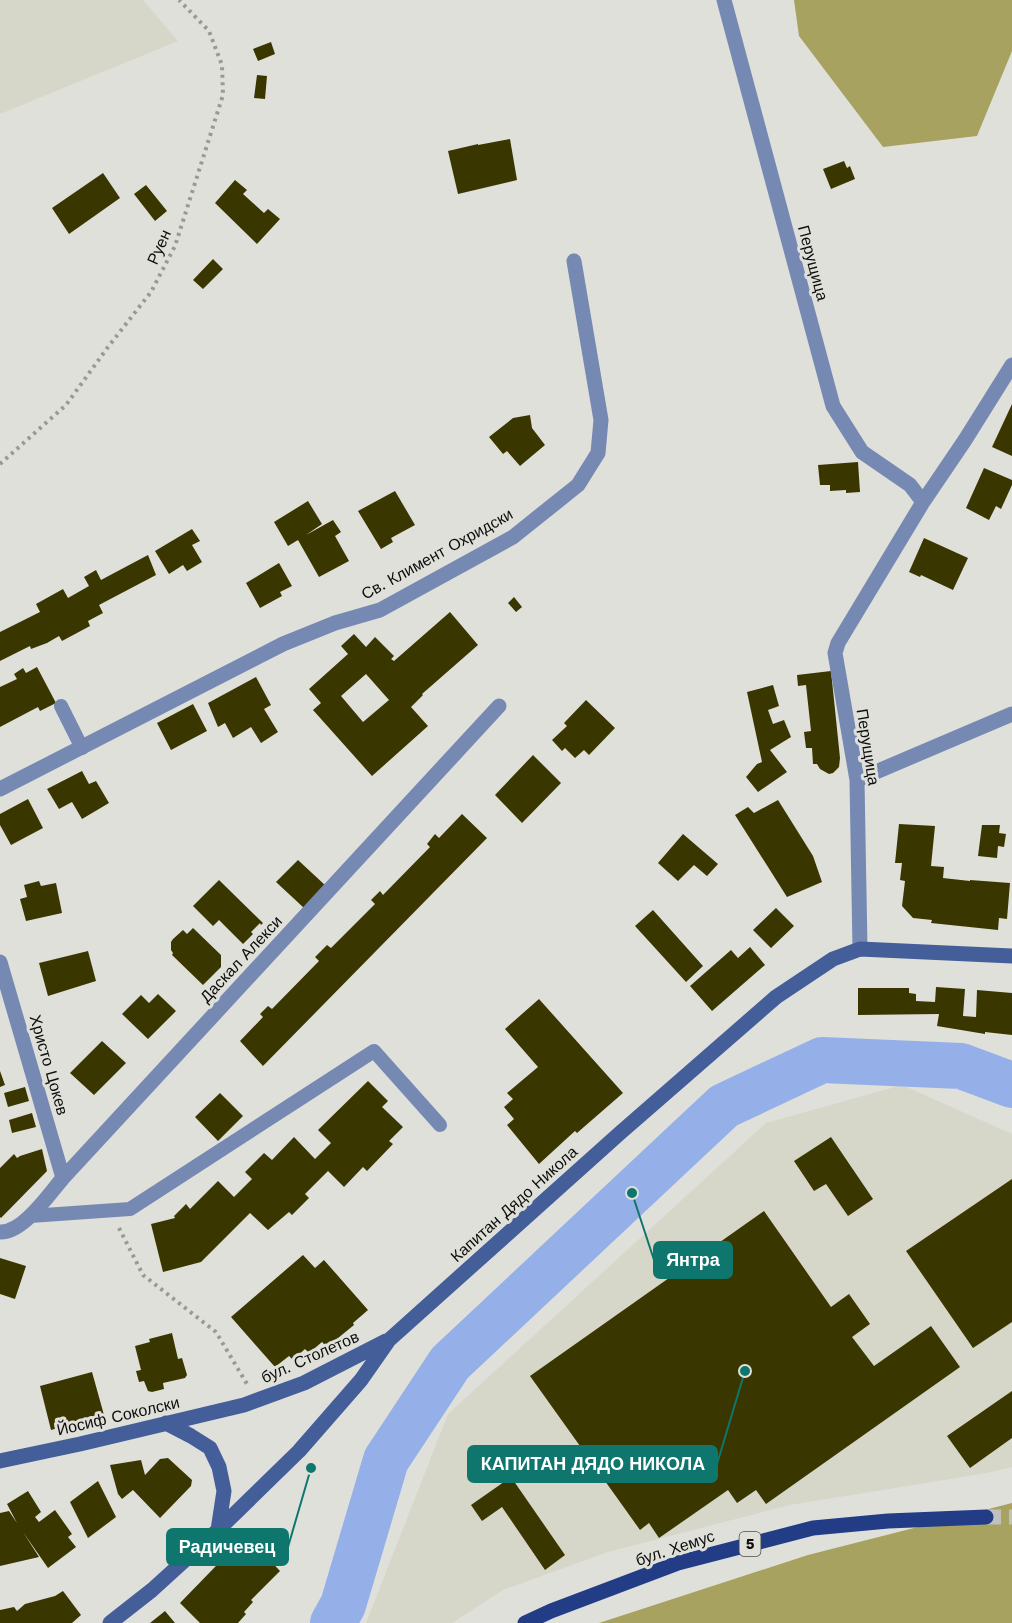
<svg xmlns="http://www.w3.org/2000/svg" width="1012" height="1623" font-family="'Work Sans',sans-serif">
  <rect width="100%" height="100%" fill="#e0e0db"/>
  <path fill="#d6d6c9" d="M0,0H143L178,41L0,114Z
    M902,1085L1012,1134V1467L987,1473L790,1505L608,1552L503,1590L452,1623H366L448,1414L766,1123Z"/>
  <path fill="#a7a25f" d="M794,0H1012V51L977,136L883,147L799,36Z
    M1012,1503V1623H599L808,1555Z"/>
  <g fill="none" stroke-linecap="round" stroke-linejoin="round">
    <path stroke="#95afe9" stroke-width="46" d="M333,1623L343,1605L386,1460L450,1363L724,1106L822,1060L961,1066L1012,1085"/>
  </g>
  <path fill="#3a3600" fill-rule="evenodd" d="M271,42L275,54L258,61L253,49Z
    M257,75L267,76L265,99L254,98Z
    M510,139L517,180L458,194L448,151L478,144V145Z
    M844,161L847,168L850,166L855,179L831,189L823,169Z
    M103,173L120,198L69,234L52,208Z
    M235,180L247,190L243,194L264,213L268,209L280,219L257,244L215,203Z
    M146,185L167,211L155,221L134,194Z
    M213,259L223,269L203,289L193,280Z
    M1012,404V456L992,447Z
    M530,415L532,428L545,445L520,466L507,451L503,454L489,437L513,418Z
    M858,462L860,492L846,493V490L830,491V485H820L818,465Z
    M984,468L1012,480V485L1001,509L996,506L989,520L966,508Z
    M395,491L415,525L391,538L393,542L381,549L358,511Z
    M308,501L322,524L306,535L333,520L341,532L335,536L349,561L319,577L298,540L288,546L274,522Z
    M192,529L200,541L192,545L202,562L187,571L183,565L169,574L155,551Z
    M924,538L968,558L953,590L921,575L920,577L909,572Z
    M148,555L156,575L99,605L103,613L88,621L90,626L62,641L59,636L47,643L31,649L30,646L0,661V632L40,612L36,604L63,589L68,598L89,586L84,577L96,570L101,580Z
    M279,563L292,586L280,592L282,596L260,608L246,583Z
    M514,597L522,607L516,612L508,603Z
    M450,612L478,645L422,694L423,695L411,707L428,726L372,776L313,710L321,703L309,689L348,654L341,646L354,634L366,647L375,637L394,656L391,659L394,661ZM366,674L389,700L363,722L341,696Z
    M37,667L56,703L40,711L38,707L0,727V687L17,679L14,674L23,668L26,673Z
    M831,671L840,758L839,767L833,773L829,774L820,769L817,764H813L812,748H806L804,732L811,731L806,685L798,686L797,675Z
    M256,677L271,705L264,709L278,732L261,743L251,727L233,738L225,723L218,727L208,703Z
    M773,685L779,706L768,710L773,724L784,720L791,737L770,750L787,772L758,792L746,777L757,764L762,762L747,692Z
    M586,700L615,728L589,755L584,750L575,758L565,748L562,751L552,740L567,726L564,723Z
    M193,704L207,731L171,750L157,723Z
    M533,755L561,783L522,823L495,795Z
    M82,771L89,784L96,781L109,803L82,819L72,802L59,809L47,789Z
    M28,799L43,828L11,845L0,825V814Z
    M778,800L813,856L822,882L787,897L735,815L748,807L754,813Z
    M462,814L487,838L263,1066L240,1041L263,1017L260,1014L268,1006L272,1009L319,961L315,957L327,945L331,948L375,904L371,900L380,891L383,895L430,847L427,844L435,834L439,838Z
    M899,824L935,826L931,866L944,867L943,878L970,881V880L1010,883L1007,919L999,918L998,930L931,923L932,920L913,918L902,906L905,881L900,880L902,863H895Z
    M982,825H1000L999,833L1006,834L1004,847L998,846L997,858L978,856Z
    M683,834L718,864L707,876L694,865L678,881L658,863Z
    M298,860L326,886L304,908L276,882Z
    M219,880L263,923L261,925L260,923L251,932L253,934L243,944L219,920L213,926L193,906Z
    M39,881L41,886L56,883L62,913L26,921L20,899L27,897L24,885Z
    M776,908L794,926L771,948L753,930Z
    M653,910L703,966L686,982L635,926Z
    M193,928L221,955V967L203,985L172,955L173,953L171,950V942L173,939L183,930L187,934Z
    M750,947L765,965L712,1011L690,986L731,950L738,958Z
    M88,951L96,981L48,996L39,963Z
    M936,987L965,989L963,1016L976,1017L977,990L1012,993V1035L985,1032V1034L937,1026L939,1014L858,1015V988H909V993L916,994V1001L935,1002Z
    M158,994L176,1011L148,1039L122,1014L141,995L149,1003Z
    M539,999L623,1093L577,1133L575,1131L539,1164L507,1125L514,1119L504,1107L513,1099L507,1093L538,1067L505,1029Z
    M102,1041L126,1063L94,1095L70,1073Z
    M0,1071L5,1085L0,1087Z
    M368,1081L388,1101L382,1107L403,1127L389,1141L393,1144L367,1171L363,1167L344,1187L328,1171L305,1194L309,1198L292,1215L289,1212L268,1230L250,1213L201,1262L163,1272L151,1224L175,1218L174,1216L186,1204L190,1209L218,1181L234,1197L252,1179L245,1172L264,1153L272,1160L294,1137L315,1159L331,1143L318,1130Z
    M25,1087L29,1101L8,1107L4,1093Z
    M220,1093L243,1116L218,1141L195,1117Z
    M32,1113L36,1127L12,1133L9,1120Z
    M831,1137L873,1199L848,1216L826,1184L814,1191L794,1161Z
    M42,1149L47,1171L1,1218L0,1217V1168L14,1154L17,1158L20,1156Z
    M1012,1179V1322L973,1348L906,1251Z
    M764,1211L831,1307L849,1294L870,1324L852,1337L874,1366L931,1326L960,1367L766,1504L756,1490L737,1503L728,1490L659,1538L649,1523L640,1530L530,1376Z
    M303,1255L315,1268L324,1260L368,1310L353,1323L354,1325L327,1347L322,1342L309,1353L305,1349L293,1360L289,1356L275,1367L231,1317Z
    M0,1258L26,1266L15,1299L0,1294Z
    M172,1333L178,1359L182,1358L187,1375L185,1378L163,1383L164,1389L152,1392L148,1391L144,1381L139,1382L136,1371L141,1370L135,1346L150,1342L149,1339Z
    M92,1372L104,1415L51,1430L40,1386Z
    M1012,1391V1438L970,1468L947,1436Z
    M168,1458L192,1480L191,1486L160,1518L133,1490L122,1499L118,1494L110,1465L141,1460L145,1475L160,1459Z
    M511,1477L565,1555L545,1570L502,1507L482,1521L471,1505Z
    M98,1481L116,1517L88,1538L70,1502Z
    M28,1491L41,1512L35,1517L39,1522L55,1510L72,1534L68,1537L76,1547L48,1568L23,1532L39,1557L0,1566V1513L9,1511L17,1523L7,1504Z
    M246,1535L280,1571L251,1600L253,1602L244,1612L246,1614L238,1623H200L180,1603Z
    M63,1591L81,1615L72,1623H0V1610L14,1607L17,1611L25,1604L55,1596Z
    M165,1611L175,1623H150Z"/>
  <g fill="none" stroke-linecap="round" stroke-linejoin="round">
    <path stroke="#c0c0bc" stroke-width="15" stroke-dasharray="15 8" stroke-linecap="butt" d="M986,1517H1012"/>
    <path stroke="#999995" stroke-width="4" stroke-dasharray="3 4.5" stroke-linecap="butt" d="M0,464L66,405L108,347L151,292L175,246L223,95L222,65L209,31L179,0
      M119,1228L143,1275L216,1332L247,1384"/>
    <path stroke="#7689b2" stroke-width="14" d="M61,706L82,748
      M30,1216L130,1209L374,1051L440,1125"/>
    <path stroke="#7689b2" stroke-width="15" d="M724,0L833,406L862,452L910,485L923,502
      M857,780L1012,714
      M0,789L283,644L335,623L380,610L513,537L578,485L598,453L601,420L574,261
      M860,949L857,780L835,653L838,643L923,502L965,440L1012,365
      M0,962L63,1178
      M0,1232C23,1233 49,1194 63,1178L499,706"/>
    <path stroke="#445e99" stroke-width="15" d="M166,1423L191,1436L210,1448L219,1467L224,1491L218,1530
      M0,1461L80,1444L244,1405L304,1383L386,1341
      M110,1623L152,1590L218,1530L299,1451L361,1380L389,1340L620,1133L776,997L833,959L860,949L1012,956"/>
    <path stroke="#223d86" stroke-width="15" d="M525,1623L551,1611L678,1563L813,1528L888,1521L986,1517"/>
  </g>
  <g text-anchor="middle" dominant-baseline="central" stroke-width="6" stroke-linejoin="round" paint-order="stroke">
    <rect fill="#e0e0db" stroke="#4c4c49" stroke-width="1.5" x="739.5" y="1532" width="21" height="24" rx="4.5"/>
    <g font-size="15" font-weight="bold" fill="#0d0d0b">
      <text x="750" y="1544">5</text>
    </g>
    <g font-size="16" fill="#0d0d0b" stroke="#e0e0db">
      <text transform="translate(159 247) rotate(-66)">Руен</text>
      <text transform="translate(813 263) rotate(75)">Перущица</text>
      <text transform="translate(437 554) rotate(-29)">Св. Климент Охридски</text>
      <text transform="translate(868 747) rotate(81)">Перущица</text>
      <text transform="translate(241 959) rotate(-47)">Даскал Алекси</text>
      <text transform="translate(49 1065) rotate(74)">Христо Цокев</text>
      <text transform="translate(514 1204) rotate(-42)">Капитан Дядо Никола</text>
      <text transform="translate(310 1357) rotate(-24)">бул. Столетов</text>
      <text transform="translate(118 1416) rotate(-13)">Йосиф Соколски</text>
      <text transform="translate(675 1548) rotate(-18)">бул. Хемус</text>
    </g>
  </g>
  <path fill="none" stroke="#0f766e" stroke-width="2" d="M632 1193L654 1260M745 1371L717 1464M311 1468L288 1547"/>
  <g fill="#0f766e" stroke="#e0e0db" stroke-width="2">
    <circle cx="632" cy="1193" r="6"/>
    <circle cx="745" cy="1371" r="6"/>
    <circle cx="311" cy="1468" r="6"/>
  </g>
  <g fill="#0f766e" stroke="#0f766e" stroke-width="2">
    <rect x="654" y="1242" width="78" height="36" rx="6"/>
    <rect x="468" y="1446" width="249" height="36" rx="6"/>
    <rect x="167" y="1529" width="121" height="36" rx="6"/>
  </g>
  <g font-size="18" text-anchor="middle" font-weight="bold" fill="#fff">
    <text x="693" y="1266">Янтра</text>
    <text x="593" y="1470">КАПИТАН ДЯДО НИКОЛА</text>
    <text x="227" y="1553">Радичевец</text>
  </g>
</svg>
